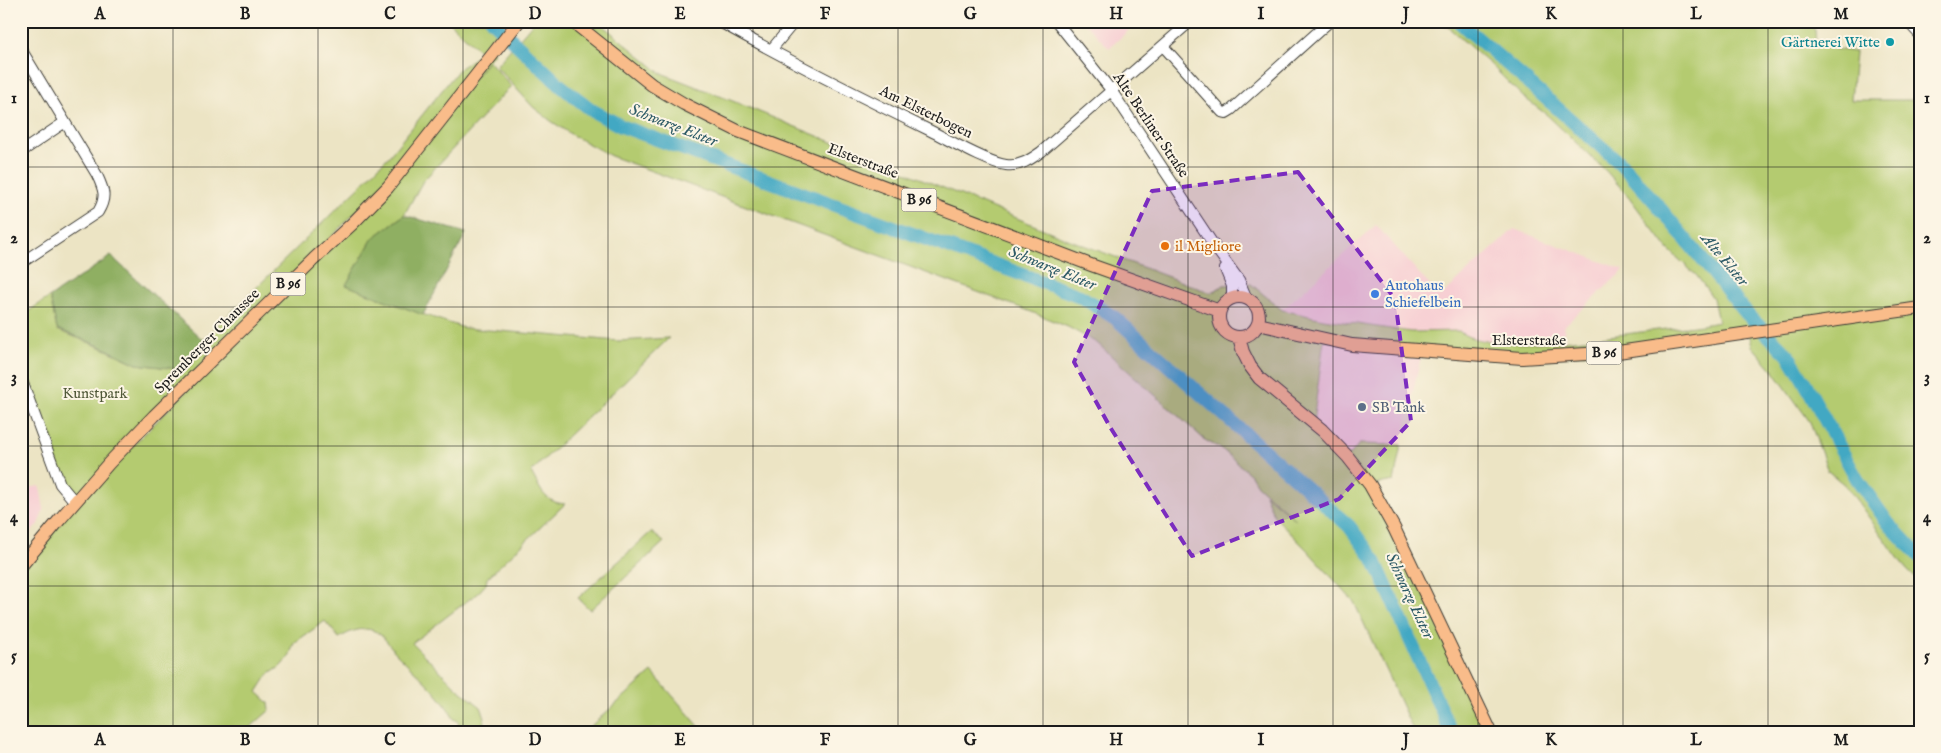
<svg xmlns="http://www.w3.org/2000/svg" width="1941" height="753" font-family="'IM FELL English',serif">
  <rect width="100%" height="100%" fill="#fcf5e5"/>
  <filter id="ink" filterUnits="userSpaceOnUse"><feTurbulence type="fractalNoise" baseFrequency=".02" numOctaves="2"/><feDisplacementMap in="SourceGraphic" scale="10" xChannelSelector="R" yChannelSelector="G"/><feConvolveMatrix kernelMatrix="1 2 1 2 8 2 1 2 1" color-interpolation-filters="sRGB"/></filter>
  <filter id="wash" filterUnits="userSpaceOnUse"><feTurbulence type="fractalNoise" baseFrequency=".0096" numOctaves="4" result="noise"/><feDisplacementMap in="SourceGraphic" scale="20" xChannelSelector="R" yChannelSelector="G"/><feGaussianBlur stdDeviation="1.12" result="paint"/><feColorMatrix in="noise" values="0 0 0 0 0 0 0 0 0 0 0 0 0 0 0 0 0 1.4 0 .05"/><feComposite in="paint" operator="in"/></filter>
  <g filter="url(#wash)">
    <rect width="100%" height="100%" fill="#ece4c4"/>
    <path fill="#f7cfd3" d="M1083,21H1139L1109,48Z
      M1376,225L1440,297L1514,229L1624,270L1564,326L1565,341L1516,343L1476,340L1466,337L1459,331L1411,332L1323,319L1282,310Z
      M1323,340L1422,352L1401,445L1359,444L1349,456L1313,423Z
      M40,486L44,510L38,524L21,545V489Z"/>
    <path fill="#b4cb70" stroke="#687446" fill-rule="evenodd" d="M448,21H505L485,45L494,53L417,149L74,501L66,490L21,375V316L50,297L57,330L100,347L137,364L177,369L203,340L358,188L390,155L460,68L482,53Z
      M529,21H571L684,104L573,21H597L661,73L735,102L1070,240L1211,293L1224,285L1251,284L1282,310L1323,319L1411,332L1459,331C1486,356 1612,335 1650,331C1672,328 1696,327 1718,322L1713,298L1697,276L1668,249L1629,197L1607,172L1547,115L1522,96L1490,64L1441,21H1807L1815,30L1816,46L1855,52L1851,100H1920V582L1907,570L1847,487L1828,471L1810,422L1772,369L1752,346L1749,333L1566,356L1324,340L1313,423L1249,367L1349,456L1359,444L1401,445L1394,481L1371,485L1491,732H1414L1354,602L1309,552L1274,516L1265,494L1296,520L1257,485L1251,475L1223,450L1205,440L1097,343L1068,327L1029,311L611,156L572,135L551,121L533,107L496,66L532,24ZM1240,297C1254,300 1264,311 1257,326C1255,332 1249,336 1242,337C1213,340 1210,300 1240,297Z
      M489,61L511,86L423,181L404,215L373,238L346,285L416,312L464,328L618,341L669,338L531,472C541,489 543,502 565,504L487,578L486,584L479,592L412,643L456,687L481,707L485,717L483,725L477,732H460L458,721L454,719C441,694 417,674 397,654C390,647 384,634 372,630C361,627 349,632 339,638L325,621L294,643L289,657L280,667L268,675L257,692L269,703L270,710L245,732H21V568L61,519L329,246Z
      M651,532L664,542L590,610L578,598Z
      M652,672L704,732H584Z"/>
    <path fill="#8faf62" stroke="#56663f" d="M404,215L466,233L423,315L346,285L373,238Z
      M111,256L203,340L177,369L137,364L100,346L57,329L50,297Z"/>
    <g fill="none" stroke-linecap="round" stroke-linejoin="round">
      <path stroke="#43a8c3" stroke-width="14" d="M492,21L561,86L593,111L621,126L1080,296L1115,318L1349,526L1375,561L1451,732
        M1458,21L1622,165L1655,202L1746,313L1789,356L1804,381L1857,479L1888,523L1920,557"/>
    </g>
  </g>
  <g filter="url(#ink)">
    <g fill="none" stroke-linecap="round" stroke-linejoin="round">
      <g stroke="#3b3a35" stroke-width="12">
        <path id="minor" d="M718,21C787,60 859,96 931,131C949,140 988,163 1006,165C1020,167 1031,159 1041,152L1191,21
          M1056,21L1111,90L1217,250L1239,280L1247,299
          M1907,21L1920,35
          M1163,46L1222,112L1226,113L1231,110L1330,21
          M21,49L97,175C104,190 107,197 98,212L21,263
          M771,50L795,21
          M21,152L65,122
          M1225,269L1232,286V299
          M21,378L60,484L75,502"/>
      </g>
      <g stroke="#3b3a35" stroke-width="14">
        <path id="major" d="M572,21L652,85L684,104L738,131L1091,265L1220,311
          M1219 317a20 20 0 1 1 40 0a20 20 0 1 1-40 0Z
          M1258,324L1352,345L1522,358L1618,352L1920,308
          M1239,337L1243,352L1250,366L1259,378L1322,430L1348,457L1370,485L1394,528L1491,732
          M21,566L61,518L109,463L154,416L314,259L352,224L388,187L519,21"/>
      </g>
      <use href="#minor" stroke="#fff" stroke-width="10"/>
      <use href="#major" stroke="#f9bc8a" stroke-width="12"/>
    </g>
  </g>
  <path fill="#7b2cbf" fill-opacity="0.2" stroke="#7b2cbf" stroke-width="4" stroke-dasharray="10 6" stroke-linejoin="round" d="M1298,172L1395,299L1411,421L1339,499L1192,556L1110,427L1074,362L1152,191Z"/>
  <path fill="none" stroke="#1c1c1c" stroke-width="1" stroke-opacity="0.55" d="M173,21V732M318,21V732M463,21V732M608,21V732M753,21V732M898,21V732M1043,21V732M1188,21V732M1333,21V732M1478,21V732M1623,21V732M1768,21V732M21,167H1920M21,307H1920M21,446H1920M21,586H1920"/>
  <circle fill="#0f9aa8" stroke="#fcf5e5" stroke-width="2" cx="1890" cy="42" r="5"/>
  <circle fill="#e8710a" stroke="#fcf5e5" stroke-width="2" cx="1165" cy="246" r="5"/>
  <circle fill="#3f7fe0" stroke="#fcf5e5" stroke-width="2" cx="1375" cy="294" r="5"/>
  <circle fill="#5c6f8a" stroke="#fcf5e5" stroke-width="2" cx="1362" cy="407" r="5"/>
  <g text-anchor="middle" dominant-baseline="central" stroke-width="4" stroke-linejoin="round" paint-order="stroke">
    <g fill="#fcf5e5" stroke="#5f5d58" stroke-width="1">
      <rect x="901.5" y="188.5" width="35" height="23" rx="4"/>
      <rect x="270.5" y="272.5" width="35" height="23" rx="4"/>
      <rect x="1586.5" y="341.5" width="35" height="23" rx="4"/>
    </g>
    <g font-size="14" font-weight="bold" fill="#1c1c1c">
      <text x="919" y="200">B 96</text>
      <text x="288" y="284">B 96</text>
      <text x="1604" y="353">B 96</text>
    </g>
    <g font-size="15" fill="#0d838f" stroke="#fcf5e5" text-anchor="end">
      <text x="1880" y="42">Gärtnerei Witte</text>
    </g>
    <g font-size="15" fill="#1c1c1c" stroke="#fcf5e5">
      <text transform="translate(926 112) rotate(26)">Am Elsterbogen</text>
      <text transform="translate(1151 125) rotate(56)">Alte Berliner Straße</text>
      <text transform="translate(863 161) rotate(21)">Elsterstraße</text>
      <text x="1529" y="340">Elsterstraße</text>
      <text transform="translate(207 341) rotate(-45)">Spremberger Chaussee</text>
    </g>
    <g font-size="15" fill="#c56008" stroke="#fcf5e5" text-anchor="start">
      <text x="1175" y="246">il Migliore</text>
    </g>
    <g font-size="15" fill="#366cbe" stroke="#fcf5e5" text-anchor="start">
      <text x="1385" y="285">Autohaus<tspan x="1385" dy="17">Schiefelbein</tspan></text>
    </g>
    <g font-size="15" fill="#515939" stroke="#fcf5e5">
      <text x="95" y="393">Kunstpark</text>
    </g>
    <g font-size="15" fill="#4e5e75" stroke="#fcf5e5" text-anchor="start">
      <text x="1372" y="407">SB Tank</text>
    </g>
    <g font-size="16" font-style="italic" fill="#2e5b67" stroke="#fcf5e5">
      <text transform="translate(673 126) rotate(21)">Schwarze Elster</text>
      <text transform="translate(1724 260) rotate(50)">Alte Elster</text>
      <text transform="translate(1052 269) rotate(22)">Schwarze Elster</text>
      <text transform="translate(1409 596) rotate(65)">Schwarze Elster</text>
    </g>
  </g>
  <rect width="1941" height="753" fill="none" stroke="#fcf5e5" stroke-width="55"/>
  <rect x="28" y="28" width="1886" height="698" fill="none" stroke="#1c1c1c" stroke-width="2"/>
  <g font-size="16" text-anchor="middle" font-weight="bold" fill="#1c1c1c">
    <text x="100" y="19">A</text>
    <text x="245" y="19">B</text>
    <text x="390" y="19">C</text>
    <text x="535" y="19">D</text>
    <text x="680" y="19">E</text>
    <text x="825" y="19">F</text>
    <text x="970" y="19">G</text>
    <text x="1116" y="19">H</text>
    <text x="1261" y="19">I</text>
    <text x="1406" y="19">J</text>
    <text x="1551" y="19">K</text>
    <text x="1696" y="19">L</text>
    <text x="1841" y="19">M</text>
    <text x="14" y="103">1</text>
    <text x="1927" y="103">1</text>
    <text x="14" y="243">2</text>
    <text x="1927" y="243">2</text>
    <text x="14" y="382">3</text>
    <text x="1927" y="382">3</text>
    <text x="14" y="522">4</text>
    <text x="1927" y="522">4</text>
    <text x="14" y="661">5</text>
    <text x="1927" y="661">5</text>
    <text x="100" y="745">A</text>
    <text x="245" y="745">B</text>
    <text x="390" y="745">C</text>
    <text x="535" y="745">D</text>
    <text x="680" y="745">E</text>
    <text x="825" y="745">F</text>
    <text x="970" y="745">G</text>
    <text x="1116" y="745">H</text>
    <text x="1261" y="745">I</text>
    <text x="1406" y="745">J</text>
    <text x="1551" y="745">K</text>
    <text x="1696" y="745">L</text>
    <text x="1841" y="745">M</text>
  </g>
</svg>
